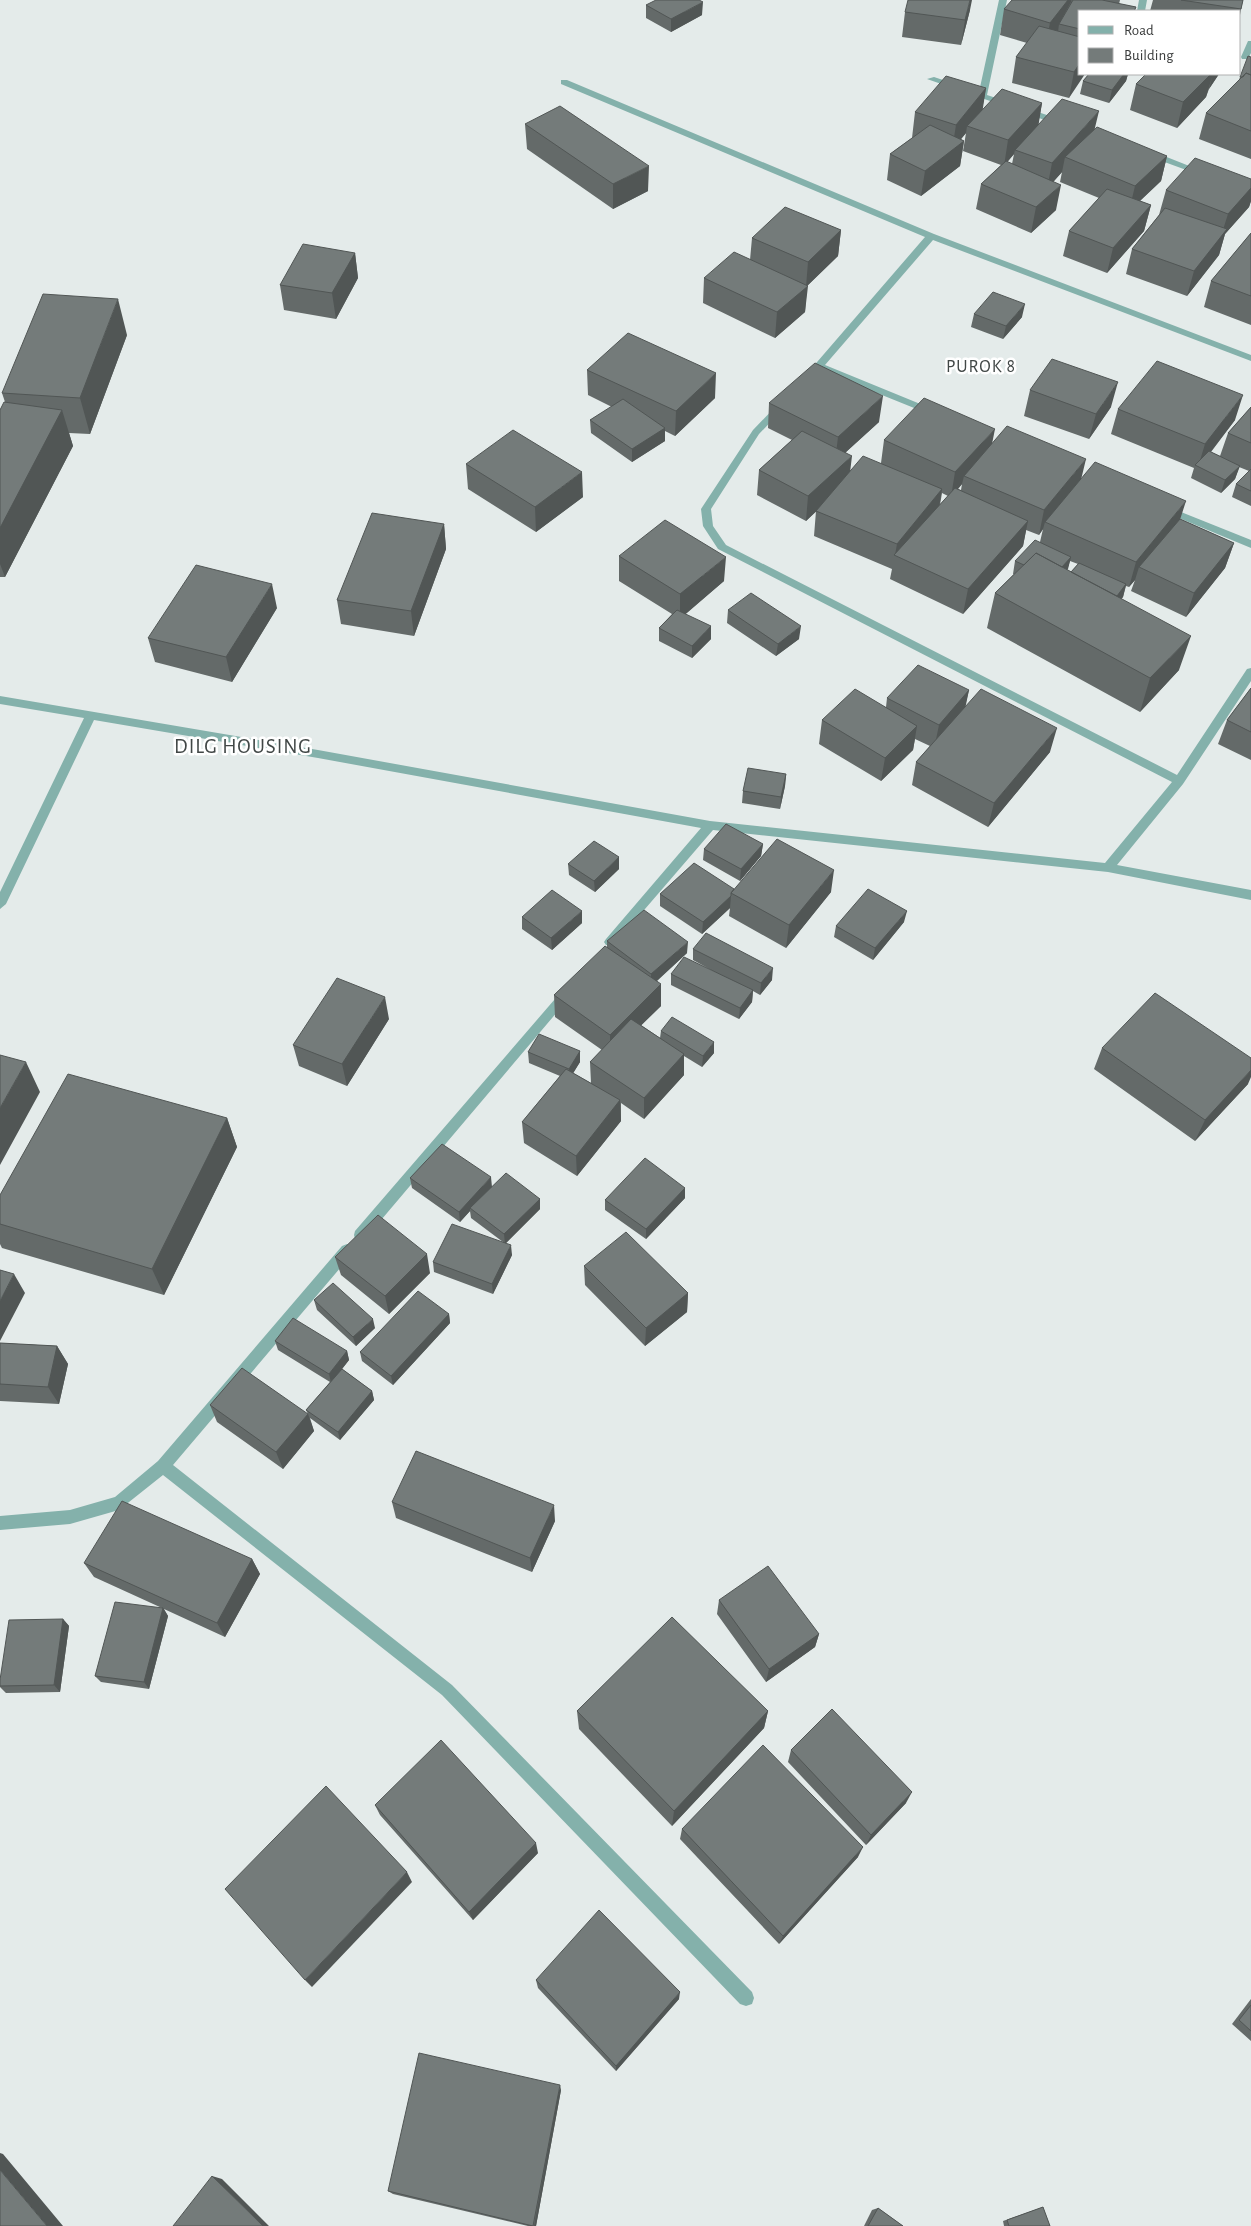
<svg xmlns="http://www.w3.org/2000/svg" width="1251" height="2226" font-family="'Alegreya Sans',sans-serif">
  <rect width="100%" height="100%" fill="#e4ebea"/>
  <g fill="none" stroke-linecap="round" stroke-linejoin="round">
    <path fill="#84b1ab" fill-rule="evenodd" d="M999,0H1007L987,95L1065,121V125H1059L927,79L934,77L979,92Z
      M1139,0H1147L1145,11H1137Z
      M1248,41H1251V53L1248,59H1242L1241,57Z
      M561,80H567L934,234L1251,355V361L933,240L825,365L935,410V414H929L820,370L811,380H805V376L925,237L561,84Z
      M1148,152H1154L1207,173L1200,175L1148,156Z
      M780,404L783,405V409L759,434L711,509L713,526L726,545L1177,775L1247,669L1251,668V681L1183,784L1117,865L1251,890V900L1108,872L713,830L614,945H606L604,942L606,939L701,828L318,758L94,720L6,904L0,909V892L84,718L0,704V696L318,750L710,821L1105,863L1172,782L718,549L703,526L701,509L753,430L777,405Z
      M1166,506L1251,540V548L1162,511L1161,509Z
      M565,990L569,992L571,995L569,998L365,1239L360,1241L355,1239L354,1235L355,1231L561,992Z
      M347,1244L352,1246L354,1250L352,1254L173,1465L452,1685L752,1992L754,1998L752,2004L746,2006L740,2004L442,1695L163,1475L119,1510L70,1524L0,1530V1516L70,1510L115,1497L158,1461L342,1246Z"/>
  </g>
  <path fill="#646a69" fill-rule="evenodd" d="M1073,0H1120L1119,4L1136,7L1135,11H1080V74L1069,98L1012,83L1016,57L1027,43L1000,35L1004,9Z
    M1153,0H1243L1240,15V11H1150Z
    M646,5L702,15L671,32L646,18Z
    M970,10L961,45L902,37L905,12Z
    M1251,57V159L1199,139L1206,113L1239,80L1240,77Z
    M1089,74H1128L1126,81L1109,103L1080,94L1083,81Z
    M1146,74H1219L1209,89L1206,97L1177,128L1130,110L1136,84Z
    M986,88L982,110L1042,103L1038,125L1095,129L1167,156L1161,181L1140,201L1151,205L1144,231L1107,273L1063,256L1069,231L1099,198L1060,182L1062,172L1053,182L1056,210L1031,233L976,209L981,184L1001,165L963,151L966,133L961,139L964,141L960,166L921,196L887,180L890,154L912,138L915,112ZM1014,154L1012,164L1007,162Z
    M525,124L648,191L613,209L527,149Z
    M1251,179V201L1249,207L1225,234L1219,255L1187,296L1126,274L1132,249L1159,215L1166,190Z
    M841,230L838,256L807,286L805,312L775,338L703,303L704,278L750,260L752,238Z
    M1251,233V325L1204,307L1211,281Z
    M355,253L358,278L336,319L284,310L280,285Z
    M974,314L1022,317L1003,339L971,327Z
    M127,335L90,434L69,433L73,446L5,577H0V410L5,402L2,393Z
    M587,370L715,398L675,436L665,431V441L632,462L591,433L590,420L612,407L588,395Z
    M1030,390L1111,407L1089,439L1024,416Z
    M769,403L879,422L846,452L850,471L881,463L884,440L992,443L1180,519L1234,543L1225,568L1186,617L1131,591L1135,580L1129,587L1126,586L1123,597L1121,599L1179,670L1140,712L987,628L995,593L1014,574H1013L1015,561L1040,542L1043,529L1039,535L1026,530L1023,546L963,614L890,579L892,569L814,536L816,511L806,521L757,495L759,470L792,440L768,428ZM962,484L961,490L958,489ZM942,493L948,496L940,505ZM1070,561L1078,564L1071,572L1067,570Z
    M1251,407V506L1232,497L1236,484L1249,471L1239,467L1235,479L1221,493L1191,478L1194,468L1111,434L1118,409L1235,420L1211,452L1220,456L1228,433Z
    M466,464L583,497L536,532L468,489Z
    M444,524L446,549L414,636L341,624L337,600Z
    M619,556L724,581L685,614L711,639L692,658L659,641V628L672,614L619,581Z
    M277,608L232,682L155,662L148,638Z
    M728,610L799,639L776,656L727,623Z
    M1251,688V760L1218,744L1227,720Z
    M969,690L965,706L1050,752L988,827L912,785L916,762L930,746L915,739L913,750L881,781L819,744L822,720L886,707L887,698Z
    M786,774L785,786L780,809L742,803L743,791Z
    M763,844L761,856L740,881L703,860L704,849Z
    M568,864L619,869L595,892L569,875Z
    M734,889L831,892L786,948L729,916L730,908L702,934L660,906V894Z
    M522,917L582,923L552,950L522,929Z
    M904,922L873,960L834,937L836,926Z
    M607,941L687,953L657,981L661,1006L641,1025L660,1038L661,1031L714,1053L702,1067L684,1056V1075L644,1119L621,1103V1121L577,1176L524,1143L522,1122L560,1076L529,1063L528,1052L580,1051V1062L573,1073L591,1083L590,1062L602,1050L555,1017L554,995L607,947Z
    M693,949L772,980L760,995L753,991L752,1002L739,1019L671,985V974L722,976L693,960Z
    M389,1019L347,1086L299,1066L293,1045Z
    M1102,1048L1248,1084L1195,1141L1094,1069Z
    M227,1118L237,1147L164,1295L2,1248L0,1244V1195Z
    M410,1178L492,1187L540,1199V1209L506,1243L512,1255L493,1294L434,1272L433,1262L503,1242L471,1218L470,1211L460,1222L412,1188Z
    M685,1188V1198L646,1239L605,1210V1200Z
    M335,1257L430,1273L389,1314L341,1275Z
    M584,1266L688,1293L687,1312L645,1346L585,1285Z
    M314,1300L375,1328L356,1346L317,1310Z
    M449,1314L450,1323L393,1385L362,1361L360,1352Z
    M275,1341L347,1351L349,1360L342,1369L372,1391L374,1400L340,1440L310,1418L314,1431L283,1469L217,1422L210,1405L308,1414L306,1410L330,1382L278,1350Z
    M0,1343L57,1346L68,1364L59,1404L0,1401Z
    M392,1502L555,1521L532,1572L396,1518Z
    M252,1559L260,1574L225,1637L164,1609L168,1616L149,1689L101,1682L95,1676L162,1608L94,1577L84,1563Z
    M719,1600L819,1634L815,1647L766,1682L717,1614Z
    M63,1619L69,1626L60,1692L6,1693L0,1687V1680Z
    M577,1711H768L764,1728L672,1826L579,1729Z
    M791,1750L906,1803L866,1845L788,1762Z
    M375,1805L538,1853L473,1920L380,1815Z
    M682,1829L858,1857L779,1944L680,1839Z
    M536,1980L679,1999L616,2071L538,1988Z
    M1251,1999V2041L1232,2024Z
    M561,2090L536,2226H528L393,2194L388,2191Z
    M1043,2207L1050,2226H1004L1003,2221Z
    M878,2208L903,2226H864L872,2210Z"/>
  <path fill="#515655" d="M970,0H972L970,10L961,45L965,20Z
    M1068,0H1072L1059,24L1058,32L1045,48L1050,23Z
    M703,2L702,15L671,32V19Z
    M1080,63V74H1085L1069,98L1074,72Z
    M1124,74H1128L1126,81L1109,103L1112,90Z
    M1211,74H1213L1206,97L1177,128L1183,102Z
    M1213,74H1219L1209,89Z
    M986,88L982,114L967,126L966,133L952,150L964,141L960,166L921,196L925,171L952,150L956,125Z
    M1042,103L1038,128L1015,150L1014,154L1004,166L1008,140Z
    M1099,111L1093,136L1065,157L1062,172L1047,189L1052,163Z
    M1167,156L1161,181L1129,211L1135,186Z
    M649,166L648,191L613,209V184Z
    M1061,185L1056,210L1031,233L1036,207Z
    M1251,188V201L1249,207L1225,234L1219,255L1187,296L1194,271L1221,236L1228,214Z
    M1151,205L1144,231L1107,273L1113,248Z
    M841,230L838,256L806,287L808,262Z
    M355,253L358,278L336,319L332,293Z
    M808,286L805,312L775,338L777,312Z
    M118,299L127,335L90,434L80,398Z
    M1025,304L1022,317L1003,339L1006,326Z
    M716,373L715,398L675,436L676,411Z
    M1118,382L1111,407L1089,439L1096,414Z
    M1243,395L1235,420L1199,467H1198L1205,444Z
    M883,396L879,422L835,462L838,437Z
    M62,410L73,446L5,577L0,564V528Z
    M665,428V441L632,462V449Z
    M995,429L990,454L964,476L962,484L951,497L955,472Z
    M852,456L849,481L806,521L808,496Z
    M1086,459L1080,484L1045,522L1043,529L1039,535L1044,510Z
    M1240,466L1235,479L1221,493L1225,480Z
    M582,472L583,497L536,532L535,507Z
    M942,489L938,514L895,555L897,544Z
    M1186,501L1178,526L1139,567L1135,580L1129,587L1136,562Z
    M1028,521L1023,546L963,614L968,589Z
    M444,524L446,549L414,636L411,611Z
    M1234,543L1225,568L1186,617L1194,593Z
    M726,557L724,581L680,619V594Z
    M1071,557L1068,569L1049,591L1052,578Z
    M272,584L277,608L232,682L226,657Z
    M1126,584L1123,597L1102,623L1106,610Z
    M711,626V639L692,658V646Z
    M801,626L799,639L776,656L778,644Z
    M1191,636L1179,670L1140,712L1150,678Z
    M969,690L964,714L934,749L939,725Z
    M917,726L913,750L881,781L885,758Z
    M1057,728L1050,752L988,827L994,803Z
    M786,774L785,786L780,809L781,797Z
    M763,844L761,856L740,881L741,869Z
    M619,857V869L595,892L594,881Z
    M834,870L831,892L786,948L789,925Z
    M731,896L730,908L702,934L703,922Z
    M582,911V923L552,950L551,938Z
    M907,911L904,922L873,960L875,948Z
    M688,942L687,953L651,986V974Z
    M773,968L772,980L760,995L761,983Z
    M661,984V1006L610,1056V1035Z
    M753,990L752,1002L739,1019L740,1008Z
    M385,997L389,1019L347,1086L342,1064Z
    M714,1042V1053L702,1067L703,1056Z
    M580,1051V1062L569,1080V1069Z
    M684,1054V1075L644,1119V1098Z
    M26,1062L40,1092L0,1165V1108Z
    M1251,1070V1077L1248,1084L1195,1141L1205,1120Z
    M620,1100L621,1121L577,1176L576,1156Z
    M227,1118L237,1147L164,1295L152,1269Z
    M491,1177L492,1187L470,1208V1211L460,1222L459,1212Z
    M685,1188V1198L646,1239V1229Z
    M540,1199V1209L505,1244L504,1234Z
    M511,1245L512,1255L493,1294L492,1284Z
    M427,1254L430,1273L389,1314L385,1296Z
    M14,1274L25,1293L0,1341V1301Z
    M688,1293L687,1312L645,1346L646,1328Z
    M449,1314L450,1323L393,1385L391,1376Z
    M373,1319L375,1328L356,1346L353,1337Z
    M57,1346L68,1364L59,1404L48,1387Z
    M347,1351L349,1360L331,1383L329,1374Z
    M372,1391L374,1400L340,1440L338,1432Z
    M308,1414L314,1431L283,1469L276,1452Z
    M554,1505L555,1521L532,1572L530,1558Z
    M252,1559L260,1574L225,1637L217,1623Z
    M163,1608L168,1616L149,1689L144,1682Z
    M63,1619L69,1626L60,1692L54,1685Z
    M819,1634L815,1647L766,1682L769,1669Z
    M768,1711L764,1728L672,1826L674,1811Z
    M912,1792L906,1803L866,1845L871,1835Z
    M536,1843L538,1853L473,1920L469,1912Z
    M863,1847L858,1857L779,1944L783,1936Z
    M407,1872L412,1882L312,1987L305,1980Z
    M680,1992L679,1999L616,2071V2066Z
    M560,2085L561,2090L536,2226H534Z
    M0,2153L3,2154L63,2226H47L0,2170Z
    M212,2176L222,2179L269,2226H263Z"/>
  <path fill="#747b7a" stroke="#515655" d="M656,0H699L703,2L671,19L646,5Z
    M908,0H970L965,20L905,12Z
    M1012,0H1068L1050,23L1004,9Z
    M1073,0H1102L1136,7L1134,11H1080V29L1059,24Z
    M1181,0H1243L1241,9Z
    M1039,26L1080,37V63L1074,72L1016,57Z
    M1248,56L1251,57V75L1246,73L1243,77H1240Z
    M1246,73L1251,75V131L1206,113Z
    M1089,74H1124L1112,90L1083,81Z
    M1146,74H1211L1183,102L1136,84Z
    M946,76L986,88L956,125L915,112Z
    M1002,89L1042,103L1008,140L967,126Z
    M1062,99L1099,111L1052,163L1015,150Z
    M560,106L649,166L613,184L525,124Z
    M930,125L964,141L925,171L890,154Z
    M1097,127L1167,156L1135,186L1065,157Z
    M1195,158L1251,179V188L1228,214L1166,190Z
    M1006,161L1061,185L1036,207L981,184Z
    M1107,189L1151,205L1113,248L1069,231Z
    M785,207L841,230L808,262L752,238Z
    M1165,208L1227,229L1194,271L1132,249Z
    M1251,233V296L1211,281Z
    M303,244L355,253L332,293L280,285Z
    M734,252L808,286L777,312L704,278Z
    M993,292L1025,304L1006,326L974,314Z
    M43,294L118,299L80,398L2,393Z
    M628,333L716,373L676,411L587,370Z
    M1052,359L1118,382L1096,414L1030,390Z
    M1157,361L1243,395L1205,444L1118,409Z
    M815,363L883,396L838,437L769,403Z
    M924,398L995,429L955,472L884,440Z
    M623,399L665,428L632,449L590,420Z
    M4,402L62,410L0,528V410Z
    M1251,407V443L1228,433Z
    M1007,426L1086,459L1044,510L964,476Z
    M513,430L582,472L535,507L466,464Z
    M802,431L852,456L808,496L759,470Z
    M1209,451L1240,466L1225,480L1195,465Z
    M863,456L942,489L897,544L816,511Z
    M1095,462L1186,501L1136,562L1045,522Z
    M1251,469V491L1236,484Z
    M955,488L1028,521L968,589L894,555Z
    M372,513L444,524L411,611L337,600Z
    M1180,519L1234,543L1194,593L1139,567Z
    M665,520L726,557L680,594L619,556Z
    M1035,540L1071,557L1062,567L1036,553L1024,565L1015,561Z
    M1036,553L1191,636L1150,678L995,593Z
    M1079,563L1126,584L1117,596L1071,572Z
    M196,565L272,584L226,657L148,638Z
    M751,593L801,626L778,644L728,610Z
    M677,610L711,626L692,646L659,628Z
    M918,665L969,690L939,725L887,698Z
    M1251,688V732L1227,720Z
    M855,689L917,726L885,758L822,720Z
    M981,689L1057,728L994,803L916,762Z
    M748,768L786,774L781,797L743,791Z
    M726,824L763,844L741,869L704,849Z
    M777,839L834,870L789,925L731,893Z
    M594,841L619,857L594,881L568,864Z
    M694,863L734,889L731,893V896L703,922L660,894Z
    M868,889L907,911L875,948L836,926Z
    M552,890L582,911L551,938L522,917Z
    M644,910L688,942L651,974L607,941Z
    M706,933L773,968L761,983L693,949Z
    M605,946L661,984L610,1035L554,995Z
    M684,957L753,990L740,1008L671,974Z
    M337,978L385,997L342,1064L293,1045Z
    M1155,993L1251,1058V1070L1205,1120L1102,1048Z
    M672,1017L714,1042L703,1056L661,1031Z
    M631,1019L684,1054L644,1098L590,1062Z
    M539,1034L580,1051L569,1069L528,1052Z
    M0,1055L26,1062L0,1108Z
    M566,1069L620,1100L576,1156L522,1122Z
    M68,1074L227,1118L152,1269L0,1224V1195Z
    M442,1144L491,1177L459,1212L410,1178Z
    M645,1158L685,1188L646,1229L605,1200Z
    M506,1173L540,1199L504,1234L470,1208Z
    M378,1215L427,1254L385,1296L335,1257Z
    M452,1224L511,1245L492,1284L433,1262Z
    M626,1232L688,1293L646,1328L584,1266Z
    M0,1270L14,1274L0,1301Z
    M333,1283L373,1319L353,1337L314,1300Z
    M418,1291L449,1314L391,1376L360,1352Z
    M293,1318L347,1351L329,1374L275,1341Z
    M0,1343L57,1346L48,1387L0,1384Z
    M242,1368L308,1414L276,1452L210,1405Z
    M342,1369L372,1391L338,1432L306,1410Z
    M416,1451L554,1505L530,1558L392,1502Z
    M122,1501L252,1559L217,1623L84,1563Z
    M768,1566L819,1634L769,1669L719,1600Z
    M115,1602L163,1608L144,1682L95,1676Z
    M672,1617L768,1711L674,1811L577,1711Z
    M63,1619L54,1685L0,1686V1680L9,1620Z
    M832,1709L912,1792L871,1835L791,1750Z
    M441,1740L536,1843L469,1912L375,1805Z
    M763,1745L863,1847L783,1936L682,1829Z
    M326,1786L407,1872L305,1980L225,1889Z
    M599,1910L680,1992L616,2066L536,1980Z
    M1251,2005V2031L1239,2020Z
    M419,2053L560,2085L533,2226L388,2191Z
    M0,2170L47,2226H0Z
    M212,2176L263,2226H173Z
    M1043,2207L1050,2226H1009L1007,2220Z
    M878,2208L903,2226H868Z"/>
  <g text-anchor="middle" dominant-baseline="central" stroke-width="5" stroke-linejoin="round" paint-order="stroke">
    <g font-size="18" letter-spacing="1" fill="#414746" stroke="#fff">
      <text x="981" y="367">PUROK 8</text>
    </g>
    <g font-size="21" letter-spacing="1" fill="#414746" stroke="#fff">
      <text x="243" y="746">DILG HOUSING</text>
    </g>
  </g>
  <rect x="1078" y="10" width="162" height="65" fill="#ffffff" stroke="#b0b1b1"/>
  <rect x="1088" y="26" width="25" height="8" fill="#84b1ab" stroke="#b0b1b1"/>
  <text x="1124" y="35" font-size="15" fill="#3a3c3c">Road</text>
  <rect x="1088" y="48" width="25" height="15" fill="#747b7a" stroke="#b0b1b1"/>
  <text x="1124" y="60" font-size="15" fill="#3a3c3c">Building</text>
</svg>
